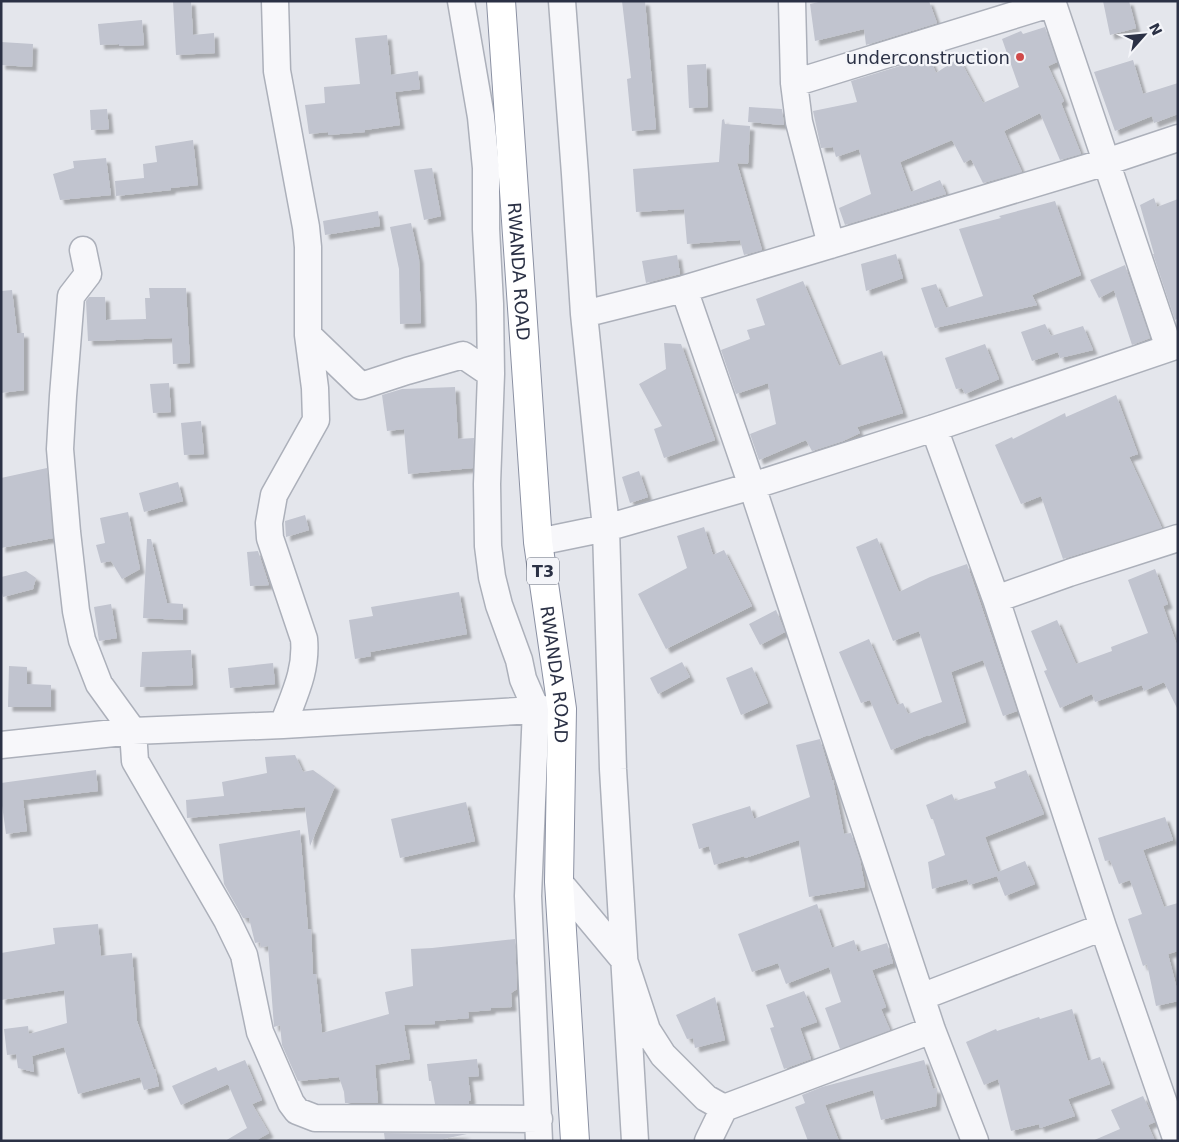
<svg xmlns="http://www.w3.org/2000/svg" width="1179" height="1142" font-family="'DejaVu Sans',sans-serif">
  <defs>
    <filter id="shadow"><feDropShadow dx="4.5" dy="4.5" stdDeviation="1" flood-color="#0004"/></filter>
  </defs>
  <rect width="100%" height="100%" fill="#e4e6ec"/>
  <path fill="#c1c4cf" filter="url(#shadow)" d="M173,1H191L193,35L214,33L215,53L176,55Z
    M622,1H645L656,129L632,131L627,79L631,78Z
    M823,1H929L937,23L866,45L864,29L815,41L810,4Z
    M1103,1H1129L1136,28L1110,35Z
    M142,20L144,45L119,46V44L100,45L98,24Z
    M1045,27L1057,62L1048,66L1064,101L1061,103L1081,154L1060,160L1040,113L1004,131L1022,172L983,183L971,159L964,163L952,140L900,162L911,192L940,180L946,194L845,225L839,208L871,194L859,149L836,157L833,147L821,148L813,111L857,102L851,81L929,57L936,73L959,58L983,103L1019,87L1002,39L1021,31L1023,34Z
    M387,35L391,75L418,71L420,89L395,92L400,125L365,130V132L328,135V132L309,134L305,105L325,103L324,87L360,84L355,38Z
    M1,42L33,44L32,67L1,65Z
    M1133,60L1143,94L1178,83V114L1154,123L1152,116L1115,131L1094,72Z
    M706,64L708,107L689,108L687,65Z
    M749,107L782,109L784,125L748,122Z
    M107,109L109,129L91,130L90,110Z
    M724,119L725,124L750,126L748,164L737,163L762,250L744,255L740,240L687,244L684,209L636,212L633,169L719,162L722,120Z
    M193,140L198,185L171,188V190L116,196L115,181L144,178L143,164L157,162L155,146Z
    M106,158L111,195L60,200L53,174L74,168L73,161Z
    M432,168L441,216L424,220L414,170Z
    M1154,198L1157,207L1178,199V318L1175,320L1153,254H1154L1140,205Z
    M1055,201L1081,275L1032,295L1037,305L935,328L921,288L936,284L946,308L983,296L959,229L1001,218L999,216Z
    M378,211L380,226L325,235L323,221Z
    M411,223L419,259L421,323L400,324L399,269L390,227Z
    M896,254L903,278L866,291L861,264Z
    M677,255L680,274L646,283L642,261Z
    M1125,265L1150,338L1132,345L1114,290L1099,298L1090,280Z
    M803,281L839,366L882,351L903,413L857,427L860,433L843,441L812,451L806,440L759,460L750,434L776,424L768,383L736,394L721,350L750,339L747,330L765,325L756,299Z
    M149,288H186L190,363L173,364L172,338L88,341L86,301L89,297H105L106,320L146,319L145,298H150Z
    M12,290L17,333H24V390L1,393V291Z
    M1045,324L1051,336L1083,326L1093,350L1060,358L1058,352L1032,361L1021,332Z
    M664,343L681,344L715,440L664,458L654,429L662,426L639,384L666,369Z
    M985,344L999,379L965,394L962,388L956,389L945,358Z
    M169,383L171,412L153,413L150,384Z
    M455,387L458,439L474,438L473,468L408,474L404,429L387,431L382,395L402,389Z
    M1116,395L1138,454L1129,457L1162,528L1063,559L1041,496L1021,504L995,445L1012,437L1013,439L1065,413L1066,417Z
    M201,421L204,454L184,455L181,423Z
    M47,468L53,538L1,548V478Z
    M639,471L648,497L630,503L622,477Z
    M178,482L183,501L144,512L139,493Z
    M128,512L140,569L122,579L111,561L101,563L96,545L105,543L100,518Z
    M305,515L309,530L286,537L285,521Z
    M704,527L713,555L724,550L752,606L666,649L638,594L687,568L677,536Z
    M877,538L899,592L930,577L967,564L1017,711L1003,716L983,660L951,672L966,722L928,736V735L891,750L870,700L861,703L839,652L869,639L897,705L903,703L908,714L942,702L919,631L893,641L856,547Z
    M147,539H151L167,603L183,604V620L143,618Z
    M258,551L269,585L250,586L247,552Z
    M1155,569L1168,604L1163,606L1178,648V710L1164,682L1144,691L1142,685L1095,702L1092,694L1060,708L1044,671L1047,670L1031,631L1057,620L1076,664L1112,651L1111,647L1148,633L1128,580Z
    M26,571L36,578L33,589L3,597L1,589V577Z
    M459,592L467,634L370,652L371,656L355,659L349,620L373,616L371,607Z
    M111,604L117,638L99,641L94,607Z
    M776,610L785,632L760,645L749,624Z
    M191,650L193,685L140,687L142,652Z
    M682,662L690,677L658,694L650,678Z
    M273,663L275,684L230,688L228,668Z
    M9,666L27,667V684L51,685V707H8Z
    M752,667L768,703L741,715L726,678Z
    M820,739L832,780H833L844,834L851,833L860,860L865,887L809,897L799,840L745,858L744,856L714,865L709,846L699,849L692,824L750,806L754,819L810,797L796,745Z
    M295,755L303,772L313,770L335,786L310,846L305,807L187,818L186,800L224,796L222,782L267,773L265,757Z
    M96,770L98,791L23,800L27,831L6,834L1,798V783Z
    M1026,770L1044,814L985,837L998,872L1025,861L1035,884L1005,896L997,876L969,885L967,879L932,889L928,862L945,855L933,819H931L926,805L952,794L955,801L996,788L994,782Z
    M466,802L475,841L400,858L391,819Z
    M1165,817L1173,840L1143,850L1164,907L1178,903V951L1168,954L1178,993V1001L1156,1006L1147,964L1143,966L1128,919L1142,914L1130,880L1119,884L1110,860L1105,861L1098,838Z
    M300,830L308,929H311L313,974H316L322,1033L389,1014L385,992L413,986L411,949L432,948L515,939L517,989L511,993L512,1007L491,1008V1010L468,1012L469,1018L435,1021V1024L404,1025L410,1059L375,1065L378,1103H345L344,1092L339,1077L298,1081L282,1045L280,1025L274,1027L268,946L261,947L260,942L255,943L249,918H243L224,884L219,844Z
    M817,904L832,948L854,940L858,952L887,943L893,963L872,970L886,1007L881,1009L890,1030L840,1049L825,1008L841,1002L829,967L786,984L778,963L752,972L738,934Z
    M98,924L101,956L132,953L137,1021L154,1070L155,1069L159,1086L144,1090L140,1077L78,1094L64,1047L32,1056L34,1072L18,1068L16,1054L7,1055L4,1029L28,1026L29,1034L67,1023L64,990L1,1000V953L55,944L53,928Z
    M804,991L817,1022L800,1028L811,1059L784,1069L770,1028L774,1027L766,1005Z
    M715,997L725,1040L695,1048L693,1038L687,1039L676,1015Z
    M1072,1009L1088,1061L1100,1057L1110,1084L1068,1099L1075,1116L1040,1128L1039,1124L1011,1131L998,1079L984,1085L966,1042L996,1029L997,1031L1039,1017L1040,1019Z
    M477,1059L479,1076L468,1077L471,1100L469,1101V1104H435L431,1081H429L427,1064Z
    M245,1060L262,1100L252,1104L269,1133L255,1141H225L247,1128L228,1084L181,1105L172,1086L216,1067L218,1071Z
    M924,1060L933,1089L937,1088L936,1106L881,1120L873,1090L825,1105L839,1141H808L795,1107L805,1103L802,1095L822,1087Z
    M1143,1096L1155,1122L1148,1125L1155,1141H1092L1120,1129L1111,1110Z
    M384,1133L467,1134L434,1141H385Z"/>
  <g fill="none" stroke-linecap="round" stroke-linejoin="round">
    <g stroke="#acb0ba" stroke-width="29">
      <path id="minor" d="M275,1L277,71L306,227L308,247V335L315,388L316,420L274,495L269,523L270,538L304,639C307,671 294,695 283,725
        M461,1L481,117L486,168V229L490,304L491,374L487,484L488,546L492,577L499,605L519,660L523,679L536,709L528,896L539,1141
        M562,1L575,174L584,314L606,528L613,769L635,1141
        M792,1L794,83L799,122L831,245
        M1052,1L1169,348
        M794,83L1053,3
        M83,250L88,274L71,296L63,396L60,449L67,532L76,611L82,640L99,684L133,731L135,761L227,920L244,955L260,1032L291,1103L297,1111L315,1118L539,1119
        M684,289L752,486L932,1030L975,1141
        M584,314L684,289L1106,162L1178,138
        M308,335L361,386L407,371L463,355L491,374
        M934,428L996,599L1103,927L1177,1141
        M538,542L606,528L752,486L934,428L1178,345
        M996,599L1069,573L1178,538
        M1,745L133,731L283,725L551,709
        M559,882L624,960L647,1030L663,1055L706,1098L724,1108
        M921,997L1103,927
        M708,1141L724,1108L932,1030"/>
    </g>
    <g stroke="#8b91a3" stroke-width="30">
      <g id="highway">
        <path id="s1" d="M501,1L538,542L562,709L559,882L575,1141"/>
      </g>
    </g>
    <use href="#minor" stroke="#f7f7fa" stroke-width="26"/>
    <use href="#highway" stroke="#fff" stroke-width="28"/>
  </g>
  <circle fill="#d04a4a" stroke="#f4f5f9" stroke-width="2" cx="1020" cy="57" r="5"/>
  <g text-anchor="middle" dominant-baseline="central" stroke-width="4.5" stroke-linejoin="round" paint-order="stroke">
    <rect fill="#f4f5f9" stroke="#676c7b" stroke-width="1" x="527" y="557.5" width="32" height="27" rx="4"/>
    <g font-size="16" font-weight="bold" fill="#2b3145">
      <text x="543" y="571">T3</text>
    </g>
    <g font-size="18" fill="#2b3145" stroke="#f4f5f9" text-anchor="end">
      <text x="1010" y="57">underconstruction</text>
    </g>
    <g font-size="18" fill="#2b3145" stroke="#f4f5f9">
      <text stroke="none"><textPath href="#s1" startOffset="271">RWANDA ROAD</textPath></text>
      <text stroke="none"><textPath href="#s1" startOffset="676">RWANDA ROAD</textPath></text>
    </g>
  </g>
  <rect width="1179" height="1142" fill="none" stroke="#2b3145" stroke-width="5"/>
  <g transform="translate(1144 35) rotate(63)" stroke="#f4f5f9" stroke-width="4" paint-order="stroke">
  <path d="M0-4L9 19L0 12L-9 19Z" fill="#2b3145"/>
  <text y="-8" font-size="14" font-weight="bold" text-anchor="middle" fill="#2b3145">N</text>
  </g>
</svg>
